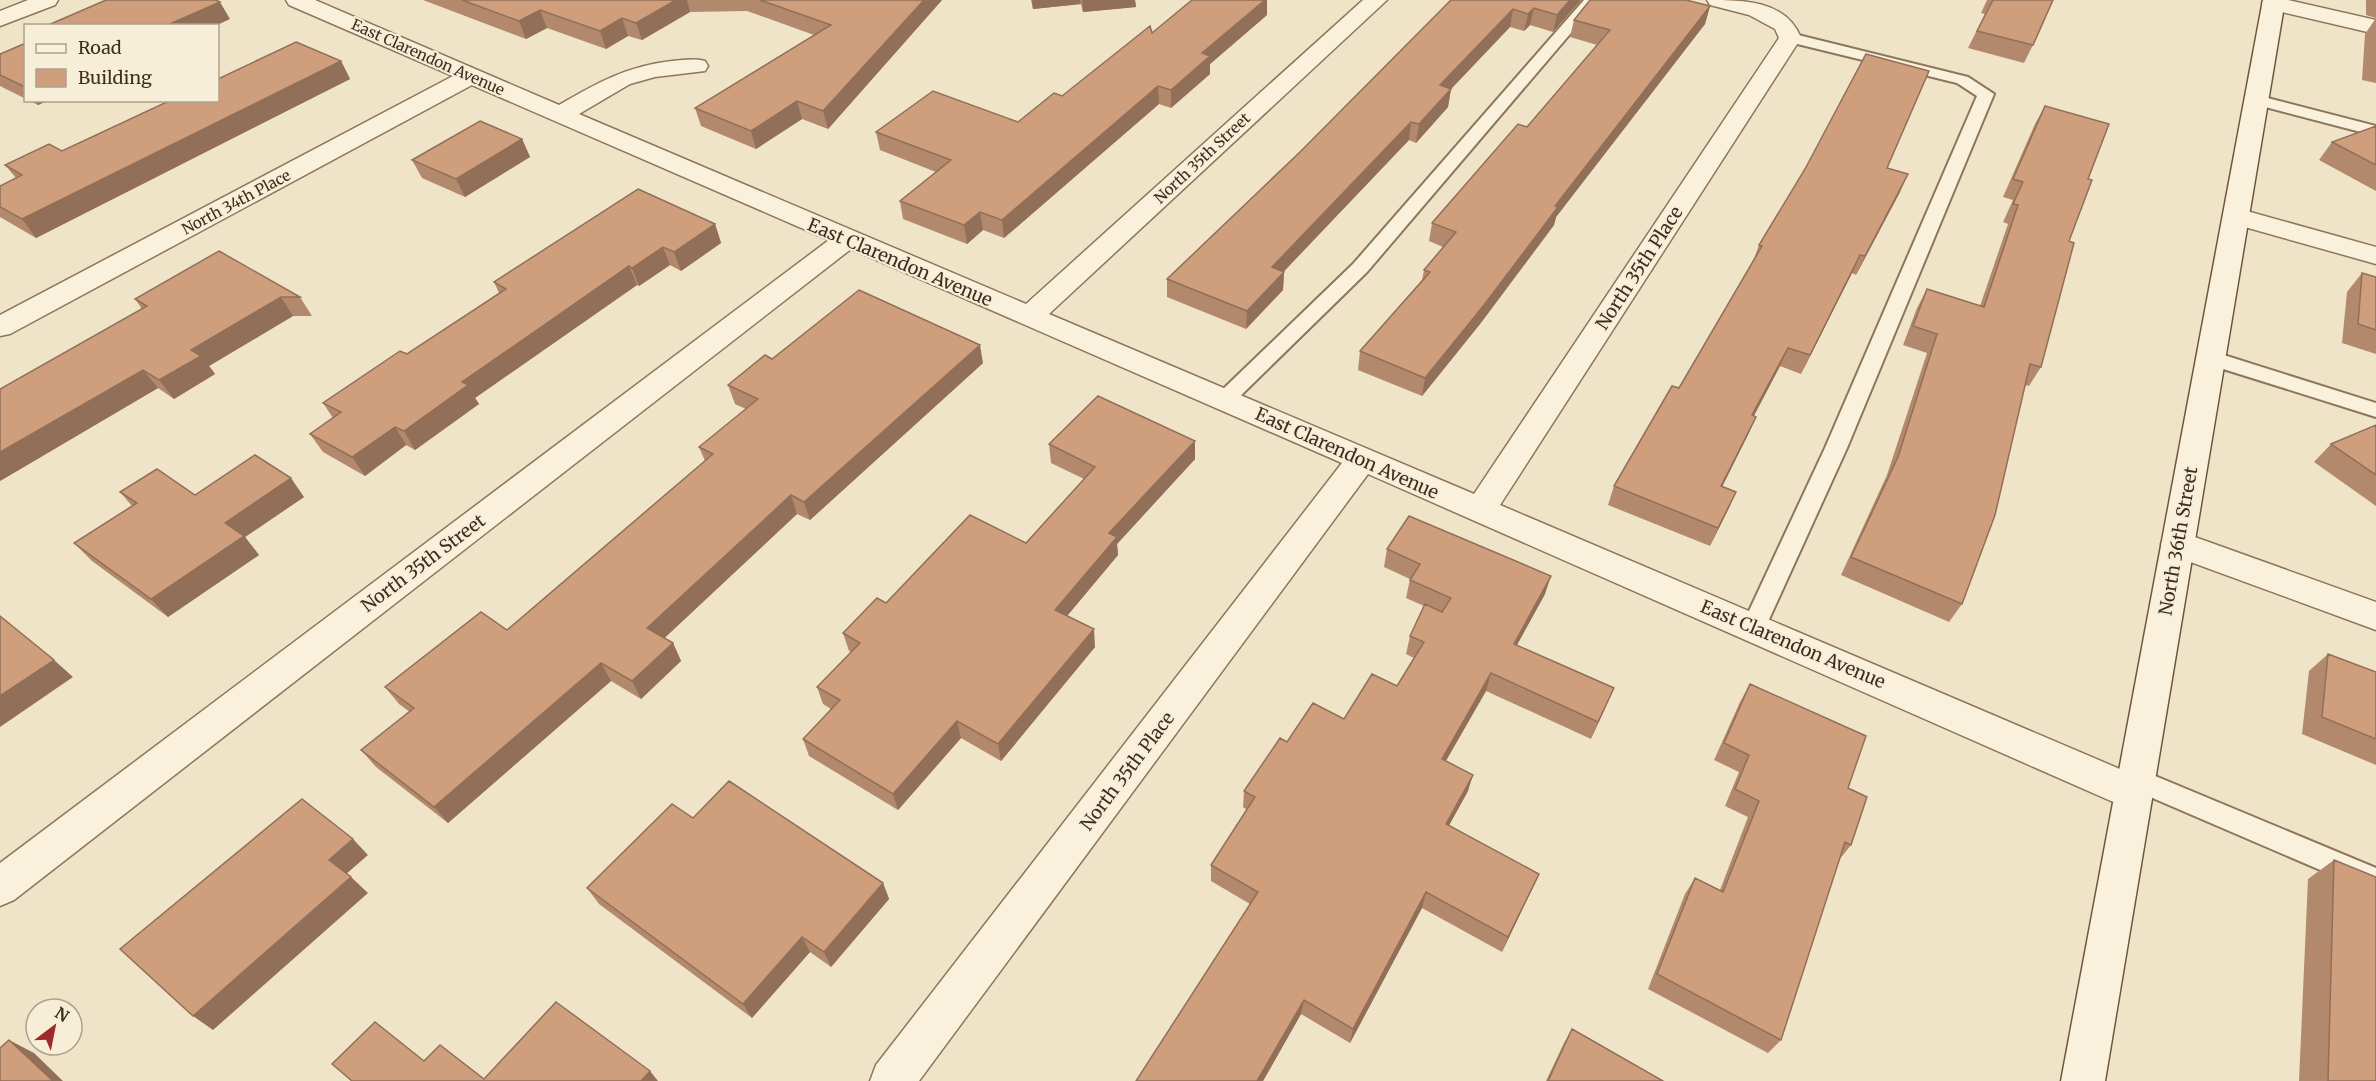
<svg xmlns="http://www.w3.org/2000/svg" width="2376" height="1081" font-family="Merriweather,serif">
  <rect width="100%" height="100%" fill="#f0e4c8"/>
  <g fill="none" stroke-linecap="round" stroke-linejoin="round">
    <g stroke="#8d765c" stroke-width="4">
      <path id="lane" d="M1584,0H1599L1367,272L1232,404H1218L1215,399L1218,394L1353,264Z
        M1790,33L1968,77L1994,94L1847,448L1766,626L1762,633L1754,635L1746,633L1742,626L1825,448L1977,96L1957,83L1785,41L1782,38L1785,35Z
        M2256,95L2376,126V136L2250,103L2248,100L2250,97Z
        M2211,351L2376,403V417L2204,363L2201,358L2204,353Z
        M2136,768L2376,868V894L2127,787L2123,779L2127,771Z"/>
    </g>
    <g stroke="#8d765c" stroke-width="3">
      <path id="street" d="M28,0H58L55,5L0,26V11Z
        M286,0H315L559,105C597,83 627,66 672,61C683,60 694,58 705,61L708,66L705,71L655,77L630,84L579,114L1026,304L1363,0H1387L1049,314L1474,494L1779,38L1775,29L1749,15L1710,5L1707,0C1743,0 1786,0 1801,38L1500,505L2148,781L2153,793L2148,805L2134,810L2120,805L1368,474L919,1081H870L876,1065L1342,463L851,249L14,900L0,906V863L829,240L472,85L10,334L0,336V315L453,76L289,5Z
        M2264,0H2288L2376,20V34L2265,8L2262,3Z
        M2236,208L2376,247V264L2227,222L2223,216L2227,210Z
        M2178,531L2376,602V630L2166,553L2161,544L2166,535Z"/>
    </g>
    <g stroke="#6f573f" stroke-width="3">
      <path id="secondary" d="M2263,0H2285L2105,1081H2061Z"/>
    </g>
    <use href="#lane" fill="#faf1dc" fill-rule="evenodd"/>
    <use href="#street" fill="#faf1dc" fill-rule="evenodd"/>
    <use href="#secondary" fill="#faf1dc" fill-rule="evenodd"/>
  </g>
  <path fill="#b2896c" d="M423,0H942L828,129L802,119L756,149L701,126L695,108L814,35L747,11L690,12L642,40L628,36L606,49L547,28L526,39Z
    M1031,0H1135L1136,7L1083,12L1081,4L1033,9Z
    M1451,0H1581L1553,32L1530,25L1524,31L1510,27L1451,89L1448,107L1416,143L1409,140L1284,271L1283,290L1246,329L1167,297V279L1300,152Z
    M1987,0H2053L2033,45L2024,63L1968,48L1985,14L1981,13Z
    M2366,0H2376V83L2362,80L2365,34L2376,18L2366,15Z
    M1710,6L1705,24L1556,217L1554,225L1480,324L1422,396L1358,370L1360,351L1422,280L1424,270L1443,247L1429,241L1432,223L1527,127L1597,45L1570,37L1574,20Z
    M1267,15L1210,64V74L1171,108L1159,104L1004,238L983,230L967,244L903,219L900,201L936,172L880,150L876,132L1018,122L1062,96Z
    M26,43V99L0,86V54Z
    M341,61L350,79L36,238L0,217V186L16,178L5,165L62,151Z
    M28,100H49L38,105Z
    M2045,106L2088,179L2069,241L2041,367L2029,386L2025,385L1962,604L1949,622L1841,575L1887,475L1927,353L1903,345L1917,308L1927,289L1980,306L2008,224L2003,222L2013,200L2003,197L2035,124Z
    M2376,126V191L2319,160L2332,142Z
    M522,139L530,157L465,197L422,178L412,160Z
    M1887,168L1900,192L1856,275L1852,273L1801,374L1780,366L1754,416L1756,417L1722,487L1736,492L1710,546L1608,505L1614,486L1679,388L1752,264L1759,245L1805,169Z
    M715,224L721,243L681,271L670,265L639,286L637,285L475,398L479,404L415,450L406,445L365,476L323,452L310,434L333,418L323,403L407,354L499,293L494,282Z
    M2362,273L2376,277V354L2342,343L2347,292Z
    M300,297L312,316H293L209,366L215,374L174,399L158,388L0,481L142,309L135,299Z
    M772,359L983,363L810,520L797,514L664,638L673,643L681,661L641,699L611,681L448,823L376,767L361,750L410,712L399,704L385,687L507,630L705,461L699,447L746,409L735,404L728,385Z
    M2376,425V506L2314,462L2331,444Z
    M1195,441V459L1117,544L1118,555L1067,616L1095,647L1001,761L961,738L898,810L809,756L803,739L831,709L823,704L817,687L851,652L849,651L843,633L886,603L1026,543L1084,479L1051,463L1049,444Z
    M120,492L195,495L304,497L245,537L259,555L168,617L92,561L74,543L132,506Z
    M1387,549L1545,594L1517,645L1606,706L1591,739L1486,691L1446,761L1468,791L1449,825L1539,874L1532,889L1502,952L1422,908L1350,1043L1301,1014L1263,1081H1136L1250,904L1211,881V865L1247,810L1243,807L1244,791L1287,742L1344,719L1397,686L1414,658L1406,654L1410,636L1424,606L1406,598L1410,579L1384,567Z
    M2328,654L2376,672V765L2302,734L2309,671Z
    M1750,684L1848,788L1851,845L1839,860L1781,1040L1768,1053L1648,989L1685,894L1695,878L1720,890L1748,817L1725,806L1739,772L1714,760L1740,702Z
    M693,818L883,883L889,899L831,967L810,952L752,1018L599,904L587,888Z
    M2334,860L2376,1081H2299L2308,879Z
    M1572,1029L1663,1081H1546L1564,1043Z"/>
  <path fill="#916f58" d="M676,0H687L690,12L642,40L636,23Z
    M924,0H942L828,129L823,111Z
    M1032,0H1080L1081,4L1033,9Z
    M1082,0H1135L1136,7L1083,12Z
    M1265,0H1267V15L1210,64V74L1171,108V90L1202,53Z
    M1570,0H1581L1553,32L1557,15Z
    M220,2L230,19L215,26H165Z
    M1710,6L1705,24L1556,217L1554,225L1480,324L1422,396L1425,378L1555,206Z
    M1534,8L1530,25L1524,31L1528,14Z
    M1513,9L1510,27L1451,89L1448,107L1416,143L1419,124L1440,85Z
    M540,10L547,28L526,39L519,21Z
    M622,18L628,36L606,49L600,31Z
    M341,61L350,79L36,238L22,219Z
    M1158,86L1159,104L1004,238L1002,220Z
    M34,100H49L38,105Z
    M797,101L802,119L756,149L751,131Z
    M1411,122L1409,140L1271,285L1272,267Z
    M522,139L530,157L465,197L456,179Z
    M1908,174L1900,192L1856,275L1865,256Z
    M980,212L983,230L967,244L964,225Z
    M715,224L721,243L681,271L674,252Z
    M663,247L670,265L639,286L632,268Z
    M1860,255L1852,273L1801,374L1810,355Z
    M629,266L637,285L475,398L479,404L415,450L404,431L462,382Z
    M1284,272L1283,290L1246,329L1247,311Z
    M281,297L293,316L209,366L215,374L174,399L159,380L191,350Z
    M980,345L983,363L810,520L804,502Z
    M1788,348L1780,366L1744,434L1752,415Z
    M143,370L158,388L0,481V452Z
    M1756,417L1748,435L1713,505L1721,486Z
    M395,427L406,445L365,476L352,457Z
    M1195,441V459L1117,544L1118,555L1057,628L1055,610L1109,533Z
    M291,478L304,497L245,537L259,555L168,617L151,599L225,523Z
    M1736,492L1728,510L1710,546L1718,528Z
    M791,495L797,514L656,646L647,628Z
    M1551,576L1545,594L1508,661L1514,644Z
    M1094,629L1095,647L1001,761L998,744Z
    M673,643L681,661L641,699L632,681Z
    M54,660L73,677L0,727V696Z
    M601,663L611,681L448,823L434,807Z
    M1491,673L1486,691L1437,776L1442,759Z
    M1614,688L1606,706L1591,739L1598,722Z
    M957,721L961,738L898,810L893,794Z
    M1473,775L1468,791L1441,840L1446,824Z
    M353,839L368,855L345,875L329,860Z
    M1539,874L1532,889L1502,952L1508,937Z
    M351,877L368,893L213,1030L193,1016Z
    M883,883L889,899L831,967L824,952Z
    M1426,892L1422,908L1350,1043L1353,1029Z
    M802,937L810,952L752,1018L743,1004Z
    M1304,1000L1301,1014L1263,1081H1257Z
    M9,1040L34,1053L63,1081H53Z
    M650,1071L658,1081H641Z"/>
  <path fill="#cf9f7d" stroke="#916f58" stroke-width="1.5" d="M106,0H216L220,2L165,26H46Z
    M462,0H676L636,23L622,18L600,31L540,10L519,21Z
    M760,0H924L823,111L797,101L751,131L695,108L831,25Z
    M1192,0H1265L1202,53L1210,56L1171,90L1158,86L1002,220L980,212L964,225L900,201L951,160L876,132L933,91L1018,122L1054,93L1062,96L1150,26L1152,33Z
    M1451,0H1570L1557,15L1534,8L1528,14L1513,9L1440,85L1451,89L1419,124L1411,122L1272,267L1284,272L1247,311L1167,279L1300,152Z
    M1590,0H1686L1710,6L1555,206L1558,207L1484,305L1425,378L1360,351L1430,272L1424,270L1456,232L1432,223L1518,124L1527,127L1610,30L1574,20Z
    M1993,0H2053L2033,45L1977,31Z
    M296,42L341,61L22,219L0,207V186L22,175L5,165L49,144L62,151L171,100H218V79Z
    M26,43V87H25L0,75V54Z
    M1866,54L1929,71L1887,168L1908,174L1865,256L1860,255L1810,355L1788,348L1752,415L1756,417L1721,486L1736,492L1718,528L1614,486L1672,386L1679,388L1762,246L1759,245L1805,169Z
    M2045,106L2109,124L2088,179L2092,180L2069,241L2074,243L2041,367L2030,364L1995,515L1962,604L1851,557L1898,457L1937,334L1913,326L1927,289L1984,307L2018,205L2013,204L2023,182L2013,179Z
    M480,121L522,139L456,179L412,160Z
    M2376,126V165L2332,142Z
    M638,189L715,224L674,252L663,247L632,268L629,266L462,382L468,385L404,431L395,427L352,457L310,434L341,412L323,403L400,351L407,354L506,289L494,282Z
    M219,251L300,297H281L191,350L201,356L159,380L143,370L0,452V389L147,306L135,299Z
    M2362,273L2376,277V330L2358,324Z
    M859,290L980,345L804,502L791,495L647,628L673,643L632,681L601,663L434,807L361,750L414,708L385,687L481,612L507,630L713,454L699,447L758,399L728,385L765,355L772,359Z
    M1098,396L1195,441L1109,533L1117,537L1055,610L1094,629L998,744L957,721L893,794L803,739L840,700L817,687L860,643L843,633L877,598L886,603L970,515L1026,543L1095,467L1049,444Z
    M2376,425V475L2331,444Z
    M255,455L291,478L225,523L244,536L151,599L74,543L137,503L120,492L157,469L195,495Z
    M1409,516L1551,576L1514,644L1614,688L1598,722L1491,673L1442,759L1473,775L1446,824L1539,874L1508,937L1426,892L1353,1029L1304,1000L1257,1081H1136L1258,892L1211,865L1255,797L1244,791L1280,738L1287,742L1313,703L1344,719L1372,674L1397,686L1424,642L1410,636L1425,604L1442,612L1451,598L1410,580L1420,564L1387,549Z
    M0,616L54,660L0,696Z
    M2328,654L2376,672V739L2322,717Z
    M1750,684L1866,736L1848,788L1867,797L1851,845L1845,842L1781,1040L1657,974L1695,878L1723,892L1759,801L1735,789L1749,755L1724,743Z
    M729,781L883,883L824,952L802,937L743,1004L587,888L672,804L693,818Z
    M302,799L353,839L329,860L351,877L193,1016L120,949Z
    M2334,860L2376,877V1081H2328Z
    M556,1002L650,1071L641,1081H352L332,1064L375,1022L424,1061L440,1045L484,1079Z
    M1572,1029L1663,1081H1548Z
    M9,1040L53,1081H0V1048Z"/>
  <g text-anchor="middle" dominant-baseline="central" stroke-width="4.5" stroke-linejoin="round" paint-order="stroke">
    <g font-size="15" fill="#3d2e20" stroke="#f7eed8">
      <text transform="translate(428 57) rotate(24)">East Clarendon Avenue</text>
      <text transform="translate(1202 158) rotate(-43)">North 35th Street</text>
      <text transform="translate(236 202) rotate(-28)">North 34th Place</text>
    </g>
    <g font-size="18" fill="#3d2e20" stroke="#f7eed8">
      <text transform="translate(900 262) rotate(23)">East Clarendon Avenue</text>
      <text transform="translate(1639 268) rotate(-57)">North 35th Place</text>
      <text transform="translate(1347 453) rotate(24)">East Clarendon Avenue</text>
      <text transform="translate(2178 541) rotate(-80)">North 36th Street</text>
      <text transform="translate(423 563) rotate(-37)">North 35th Street</text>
      <text transform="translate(1793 644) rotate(23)">East Clarendon Avenue</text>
      <text transform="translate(1127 771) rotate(-53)">North 35th Place</text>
    </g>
  </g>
  <rect x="24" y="24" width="195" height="78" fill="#f7eed8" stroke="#ada18e" stroke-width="1.5"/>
  <rect x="36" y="44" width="30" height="9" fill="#faf1dc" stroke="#ada18e" stroke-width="1.5"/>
  <text x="78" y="54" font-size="18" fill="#3d2e20">Road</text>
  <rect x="36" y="69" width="30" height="18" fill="#cf9f7d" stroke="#ada18e" stroke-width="1.5"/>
  <text x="78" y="84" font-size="18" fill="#3d2e20">Building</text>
  <g transform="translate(54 1027) rotate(32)"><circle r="28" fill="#f7eed8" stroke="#ada18e" stroke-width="1.5"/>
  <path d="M0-4.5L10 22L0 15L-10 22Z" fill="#9e2a2b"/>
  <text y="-9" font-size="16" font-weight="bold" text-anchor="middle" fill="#3d2e20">N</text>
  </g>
</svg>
